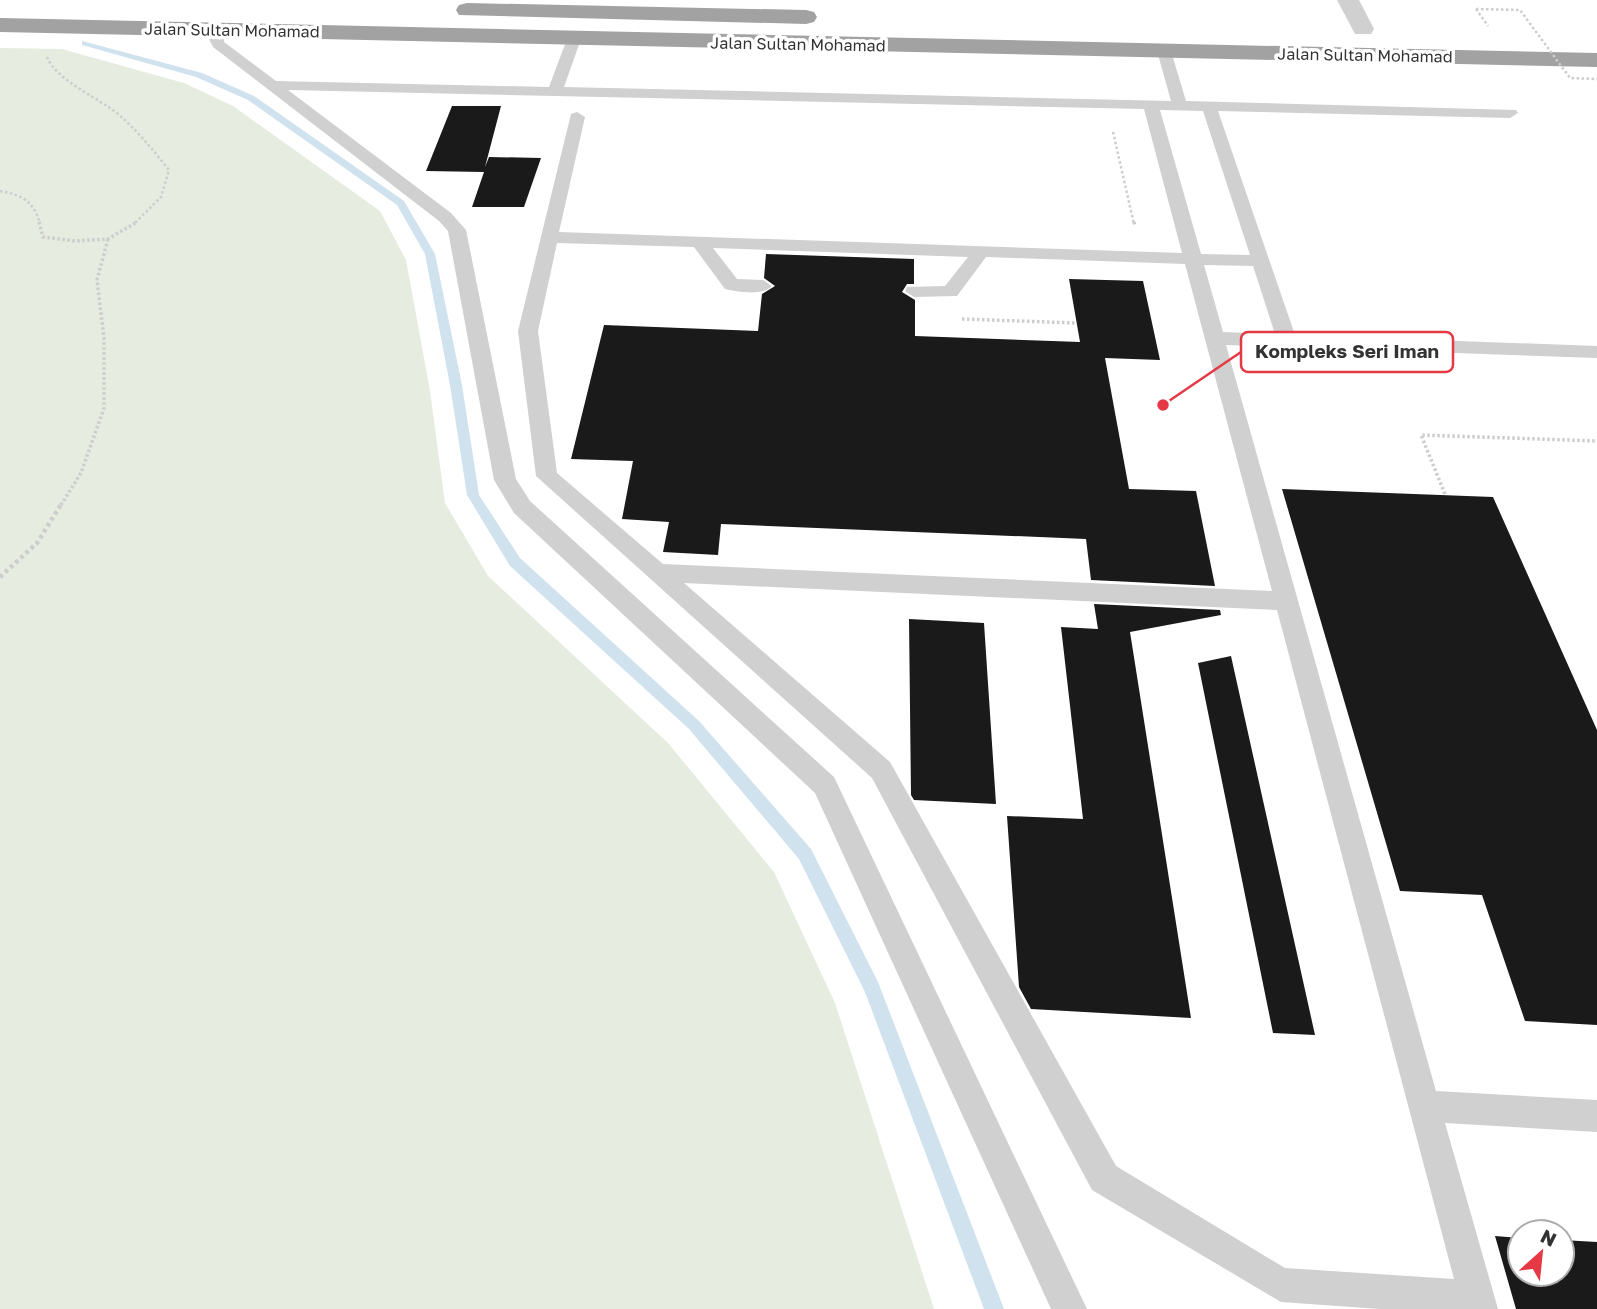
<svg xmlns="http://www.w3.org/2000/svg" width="1597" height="1309" font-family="'Golos Text',sans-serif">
  <rect width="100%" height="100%" fill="#fff"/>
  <path fill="#e6ecdf" d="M0,48L62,49L184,83L233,106L380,211L406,260L430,391L445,503L488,576L668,743L774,872L835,1003L934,1309H0Z"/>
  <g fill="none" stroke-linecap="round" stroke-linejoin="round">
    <path fill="#cfe2ee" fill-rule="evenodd" d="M82,41L202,73L254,96L404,201L435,254L462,385L479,495L520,558L699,721L811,849L878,982L1004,1309H984L865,992L799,859L689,729L510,566L467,495L450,385L425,254L397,205L248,100L196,77L82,45Z"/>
  </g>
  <path fill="#1a1a1a" d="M452,106H501L485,167L489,157L541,158L524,207H472L484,172L426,171Z
    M766,254L914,259V284H907L902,292L915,300V336L1080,342L1069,279L1143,281L1160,360L1105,358L1129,489L1196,491L1215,586L1091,580L1086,539L721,524L718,555L663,552L669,522L622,519L633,461L571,459L604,325L758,331L762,294L775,286L764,278Z
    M1282,489L1493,497L1597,730V1025L1525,1021L1482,895L1400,891Z
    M1094,604L1220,610L1221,615L1130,632L1191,1018L1031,1009L1019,987L1007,816L1083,819L1061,627L1098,629Z
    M909,619L984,623L996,804L914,800L911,795Z
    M1231,656L1315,1035L1273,1033L1198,663Z
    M1495,1236L1520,1238V1274H1562V1240L1597,1242V1309H1516Z"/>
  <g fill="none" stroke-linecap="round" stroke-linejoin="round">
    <path stroke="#cdcdcd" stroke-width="2.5" stroke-dasharray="2.5 2.5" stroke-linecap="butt" d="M1476,9L1488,26
      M47,57C56,80 97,97 118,114C137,130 153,150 169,170L161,197L134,224
      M1113,132L1134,224
      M0,191C22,195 34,201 40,224"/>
    <path stroke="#cdcdcd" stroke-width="3.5" stroke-dasharray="2.5 2.5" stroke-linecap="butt" d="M39,222L43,237L75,241L108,239L137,222
      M1134,222L1135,226
      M962,319L1077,323
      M1445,494L1421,435L1597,441
      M61,505L81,473L104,408V338L97,280L108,239"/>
    <path stroke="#cdcdcd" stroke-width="4.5" stroke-dasharray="3.5 3.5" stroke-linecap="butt" d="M0,577L37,543L62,503"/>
    <path fill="#d0d0d0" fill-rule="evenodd" d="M217,25L224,29V42L276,81L549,87L567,39L574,35L581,39L564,87L1171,101L1157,51L1164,47L1171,51L1186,101L1516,110L1518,113L1510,118L1218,111L1295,335L1597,346V358L1226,345L1436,1091L1597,1100V1132L1445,1123L1498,1309H1380L1281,1302L1092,1190L872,778L536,476L518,331L571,114L577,112L585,117L559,232L1182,253L1144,109L288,90L451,213L466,230L516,479L530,501L834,777L1087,1309H1051L815,793L514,513L494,480L448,231L439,221L213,47L208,37L212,26ZM1160,110L1203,111L1250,255L1201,254ZM557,243L694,247L725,289C738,292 763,296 772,286L763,280L737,279L713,248L968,257L945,286L907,287L905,291L914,297L957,296L986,257L1185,264L1272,591L663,564L557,473L538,331ZM1204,265L1253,266L1275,334L1223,332ZM684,583L1277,610L1454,1279L1285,1268L1116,1166L890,762Z"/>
    <path fill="#d0d0d0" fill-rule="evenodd" d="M1337,0H1359L1374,29L1371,34H1355Z"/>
    <path fill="#a2a2a2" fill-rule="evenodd" d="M467,3L806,10L814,12L817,17L814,22L806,24L459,15L456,10L459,5Z
      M0,18L1597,53V67L0,32Z"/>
    <path stroke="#cdcdcd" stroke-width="2.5" stroke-dasharray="2.5 2.5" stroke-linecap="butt" d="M1476,9L1520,10L1570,78L1597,79"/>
  </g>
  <g text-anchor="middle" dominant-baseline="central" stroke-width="7" stroke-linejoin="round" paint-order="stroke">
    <g font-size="16" fill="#333" stroke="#fff">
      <text transform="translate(232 30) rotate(1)">Jalan Sultan Mohamad</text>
      <text transform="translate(798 44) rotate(1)">Jalan Sultan Mohamad</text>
      <text transform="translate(1365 55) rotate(1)">Jalan Sultan Mohamad</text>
    </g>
  </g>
  <path fill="none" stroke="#e63946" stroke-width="2.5" d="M1163 405L1241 352"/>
  <circle fill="#e63946" stroke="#fff" stroke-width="2.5" cx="1163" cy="405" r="7"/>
  <rect fill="#fff" stroke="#e63946" stroke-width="2.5" x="1241" y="332" width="212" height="40" rx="7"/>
  <g font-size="19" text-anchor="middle" font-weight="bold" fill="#333">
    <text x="1347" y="358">Kompleks Seri Iman</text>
  </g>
  <g transform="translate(1541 1253) rotate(27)"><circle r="33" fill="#ffffff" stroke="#adadad" stroke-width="2"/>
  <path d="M0-5L12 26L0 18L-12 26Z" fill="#e63946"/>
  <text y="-10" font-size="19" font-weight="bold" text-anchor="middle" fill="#333333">N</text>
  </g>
</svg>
